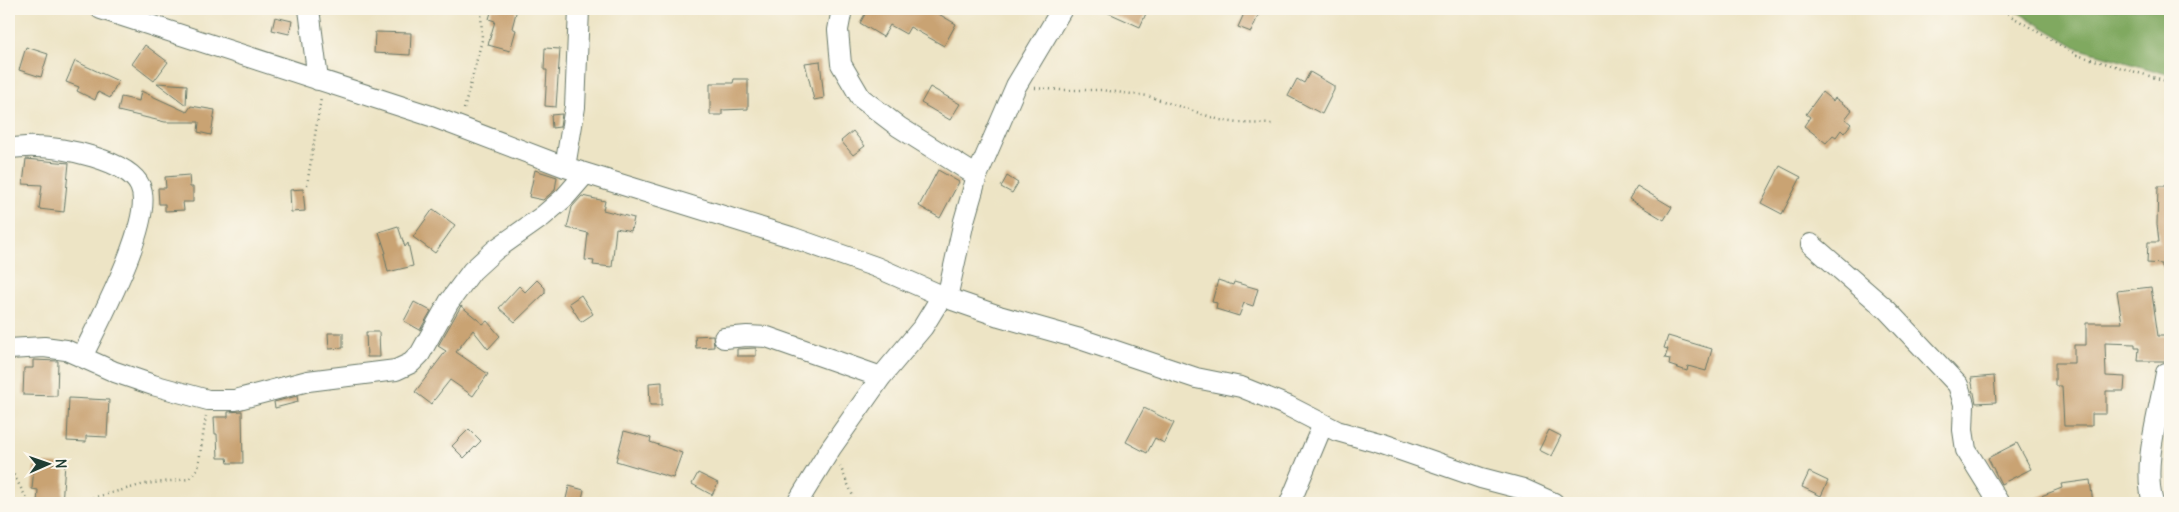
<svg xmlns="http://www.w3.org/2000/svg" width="2179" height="512" font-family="Delius,sans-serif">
  <rect width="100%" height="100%" fill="#fbf7ec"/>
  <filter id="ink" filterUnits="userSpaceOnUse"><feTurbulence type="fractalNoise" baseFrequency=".02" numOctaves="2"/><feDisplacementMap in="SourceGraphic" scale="10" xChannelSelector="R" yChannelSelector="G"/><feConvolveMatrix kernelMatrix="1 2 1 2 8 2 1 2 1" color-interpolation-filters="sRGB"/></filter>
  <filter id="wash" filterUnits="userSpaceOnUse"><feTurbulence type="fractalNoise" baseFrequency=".0096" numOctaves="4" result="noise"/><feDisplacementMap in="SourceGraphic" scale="20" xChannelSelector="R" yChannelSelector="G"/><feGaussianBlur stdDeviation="1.12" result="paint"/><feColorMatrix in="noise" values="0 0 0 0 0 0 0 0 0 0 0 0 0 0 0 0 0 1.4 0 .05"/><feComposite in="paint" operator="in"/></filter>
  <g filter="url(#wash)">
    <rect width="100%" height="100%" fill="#ede4c5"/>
    <path fill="#80a960" stroke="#50734a" d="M2012,9H2170V75L2080,49Z"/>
    <g id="blocks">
      <path fill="#c9a373" d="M492,9H517L512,28L516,30L510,51L488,45L495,21L489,19Z
        M868,9H930L956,24L944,46L910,27L906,34L890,25L883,37L860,23Z
        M1100,9H1148L1140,27Z
        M1246,9H1261L1251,32L1238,27Z
        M275,17L292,21L289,34L272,30Z
        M375,32L411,33L410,55L374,53Z
        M145,45L168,62L154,81L132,64Z
        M26,47L48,54L41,77L19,70Z
        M545,48L560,49L556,107L545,106L547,70H544Z
        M75,61L118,81L110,98L98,92L95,100L77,91L79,87L66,82Z
        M820,61L824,98L814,100L805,63Z
        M1310,72L1334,86V90L1322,114L1288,96L1297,79L1304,83Z
        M734,79H748V109L722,110V115H710V83H733Z
        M157,83L187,85L186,105Z
        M930,87L960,104L950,120L921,103Z
        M141,91L187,112L191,106L215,110L211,135L198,132L199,122H165L118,111L121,97L139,101Z
        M1822,92L1833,101L1835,98L1852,110L1845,119L1851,124L1844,133L1841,130L1836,137L1833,135L1826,143L1804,126L1810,117L1806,114Z
        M562,114L560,127L552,128L551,115Z
        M853,131L865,146L853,155L841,141Z
        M26,159L69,163L64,212L39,209L42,185L23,184Z
        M1780,166L1801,177L1782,214L1761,203Z
        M535,170L557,177L555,190L543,200L529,197Z
        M938,170L959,182L940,218L919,206Z
        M189,175L190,187H193V202H183L184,210L165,211V204H159L158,188H166L165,177Z
        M1007,176L1018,183L1012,193L1001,187Z
        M1637,186L1672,207L1664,220L1629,199Z
        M2158,186H2170V267L2162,268V264L2147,263L2148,242H2159L2157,224Z
        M303,189L305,211L291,212L290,190Z
        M582,196L605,201L603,210L634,218L631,231L616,228L612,267L593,265L594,261L585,260L588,233L567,228L572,207Z
        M433,209L455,225L435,253L413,237Z
        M398,226L405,247L408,243L413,266L388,272L384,254L386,253L379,232Z
        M537,280L545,288V293L515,322L499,308L519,286L525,292Z
        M1218,280L1233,285L1234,282L1258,289L1253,306L1244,303L1239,316L1216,309L1217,303L1212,302Z
        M2151,287L2158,336H2166V361H2138L2139,348H2135V344L2105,343L2106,376L2125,377L2124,391H2106V414H2092V426H2064L2062,386H2055V363H2074V345H2086V323H2122L2117,291Z
        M581,295L593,314L581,322L569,303Z
        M414,302L431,311L420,330L404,321Z
        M461,306L483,324L487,321L500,336L488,349L473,330L456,352L488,374L473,396L450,380L431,404L415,392L446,351L438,346Z
        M366,332H379L380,357H367Z
        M328,333H343V348L329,349Z
        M713,335L714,347L696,348L695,336Z
        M1668,336L1712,349L1706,371L1688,366L1687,371L1669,365L1670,359L1665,358L1668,349L1664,348Z
        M756,348V356H737V349Z
        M33,360L58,361L57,396L23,395L24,368H33Z
        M1994,376L1996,402L1976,403L1971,378Z
        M662,382V405H650L649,383Z
        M297,396L298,402L275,408L274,402Z
        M69,398L109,400L107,437L86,436V442L67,441Z
        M1144,408L1174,423L1164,443L1155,438L1147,453L1126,442Z
        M242,411L243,463H228L227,458H218L217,434H215L214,417H228V412Z
        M469,429L481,441L464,458L452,446Z
        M1549,430L1561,436L1551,456L1539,450Z
        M624,431L651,438L650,442L682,453L673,478L616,461Z
        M2017,443L2031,469L2001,484L1988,458Z
        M45,463L65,464L62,503H37L38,490L32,489L34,467H44Z
        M1809,472L1828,481L1821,496L1802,487Z
        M698,473L718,483L712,495L692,484Z
        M2090,480L2093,503H2023L2062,488L2061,484Z
        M569,486L584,490L581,503H565Z"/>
    </g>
  </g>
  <g filter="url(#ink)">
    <use href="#blocks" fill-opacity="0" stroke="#677767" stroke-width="1"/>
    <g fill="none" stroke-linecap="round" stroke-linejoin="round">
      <g stroke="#677767" stroke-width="22">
        <path id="minor" d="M101,9L431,116L565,167L791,237L876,267L947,298L999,316L1077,338L1196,378L1241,387L1288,406L1337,431L1383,444L1481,478L1523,489L1554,503
          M309,9L318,80
          M842,9L838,30L841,64L861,98L899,127L977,176
          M9,148C18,148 27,146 36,147C62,147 128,160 140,186C156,218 97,325 82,357
          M565,167L575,107L579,9
          M1811,244L1887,310L1958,385L1964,404L1963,430L1966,450L1999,503
          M947,298L964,221L977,176L1016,86L1062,9
          M724,338L747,336L767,337L881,377
          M9,349L44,347L66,350L115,372L153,385L208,400H235L308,381L396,370L411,363L420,354L449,302L472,271L495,250L543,216L565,197L585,174
          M797,503L831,448L881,377L923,327L942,296
          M1290,503L1323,424
          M2153,503C2142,464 2159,413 2166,373"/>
      </g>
      <path stroke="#677767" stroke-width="2.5" stroke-dasharray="1 4" stroke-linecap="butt" d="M1999,9L2077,55L2170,82
        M1035,88L1060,90H1101L1148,96L1220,120L1238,123L1273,124
        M464,109L482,40L481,9
        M307,185L321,98
        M9,466L29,503
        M840,466L856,503
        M73,503L145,484L189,479L198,468L206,416"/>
      <use href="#minor" stroke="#fff" stroke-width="20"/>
    </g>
  </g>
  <rect width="2179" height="512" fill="none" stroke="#fbf7ec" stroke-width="30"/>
  <g transform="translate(48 464) rotate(88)" stroke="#fbf7ec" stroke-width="4" paint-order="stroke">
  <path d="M0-4L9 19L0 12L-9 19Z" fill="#1f3d34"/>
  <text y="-8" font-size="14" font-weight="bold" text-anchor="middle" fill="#1f3d34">N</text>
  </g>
</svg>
